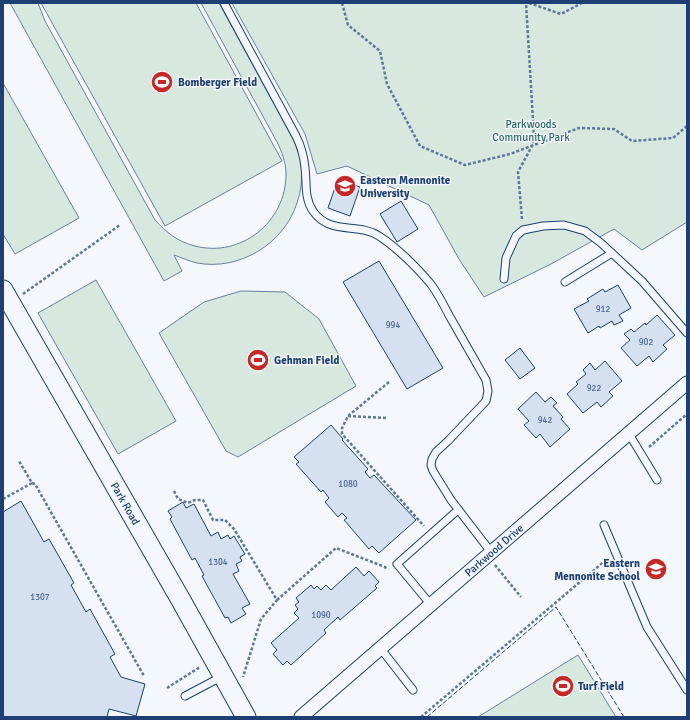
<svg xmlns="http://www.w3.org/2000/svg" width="690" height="720" font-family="Signika,sans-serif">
  <rect width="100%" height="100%" fill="#f4f7fb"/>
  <path fill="#d7e8df" stroke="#687fa3" d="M10,3H38L45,21L155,220C166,232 178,242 195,246C241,258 286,222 286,174C286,163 282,152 277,142L201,3H219L294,141C297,148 300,156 301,164C303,177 301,191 297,203C284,244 239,271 197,263C189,261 182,258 174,255L182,271L164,281Z
    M41,3H196L282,161L165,226Z
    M232,3H687V222L642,250L614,229L551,264L484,297L459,259L429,205L347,166L317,174L305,134Z
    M3,83L79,218L15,254L3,234Z
    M96,280L176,421L118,454L38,313Z
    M241,291L285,292L319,319L356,386L238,457L226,451L159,333L204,302Z
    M578,655L616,717H478Z"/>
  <path fill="#d5e0f0" stroke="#1d3f73" d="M338,179L360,187L350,216L328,208Z
    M401,201L418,229L397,242L380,214Z
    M379,261L443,368L407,389L343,282Z
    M618,285L631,308L619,315L623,321L614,325L612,321L600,328L599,326L588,333L574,309L589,301L587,299L603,289L605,292Z
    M657,315L675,335L663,345L667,349L653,362L649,356L637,366L621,348L630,340L624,334L631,329L634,332L645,323L646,325Z
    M520,348L535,368L520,379L505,360Z
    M605,361L622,381L609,392L613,396L601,407L597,402L583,413L567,394L578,384L576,382L586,374L583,370L590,363L595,370Z
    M536,392L545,402L551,397L557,403L553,406L563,417L561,419L570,429L550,447L540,434L536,438L524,425L529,421L518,409Z
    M331,425L343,439L342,440L368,469L365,472L370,478L374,475L416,520L379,553L372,546L369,549L344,520L347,518L342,513L338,517L325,502L329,498L323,490L321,492L296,464L299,462L294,457Z
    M21,501L44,542L49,539L74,583L71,585L86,612L90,609L115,654L110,657L121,677L145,684L136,716L109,709L107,717H3V512Z
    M183,502L186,508L194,504L211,536L218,532L221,539L228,535L230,539L234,536L245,554L240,557L242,561L236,564L239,571L233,574L250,604L242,608L246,614L231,623L228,617L225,618L202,576L204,575L195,558L192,560L170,519L172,517L168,511Z
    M356,567L364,576L369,571L379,582L375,586L377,588L340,620L338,617L324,630L326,633L291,665L287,661L283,665L273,654L277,650L271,643L299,618L294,613L298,609L295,605L299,602L296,598L311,585L314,589L317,586L321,590L326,585L331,590Z"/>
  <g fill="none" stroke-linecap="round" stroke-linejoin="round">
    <g stroke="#1d3f73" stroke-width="9">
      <path id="lane" d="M224,3L296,136C301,146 304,156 305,168C307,183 304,198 313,211C330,236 358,222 379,236C396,247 417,268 430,283C438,293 444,306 450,317C462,338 474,359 486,380L488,391L486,401L448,441L436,452L432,459L431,465L433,471L451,500L491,552
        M504,279L506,258L516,236L523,230L543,226L564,225L585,231L601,243L642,281L687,333
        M565,282L612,253
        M629,434L657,480
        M604,525L647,627L687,690
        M431,605L397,564L458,510
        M381,649L413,690
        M185,696L223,676"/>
    </g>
    <g stroke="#1d3f73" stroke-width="15">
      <g id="street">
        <path id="s1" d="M301,717L687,383"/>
      </g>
    </g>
    <g stroke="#1d3f73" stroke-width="21">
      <g id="secondary">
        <path id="s2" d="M3,290L182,602L246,717"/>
      </g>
    </g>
    <path stroke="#5e769c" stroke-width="2.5" stroke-dasharray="3 2" stroke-linecap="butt" d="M342,3L348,25L380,51L387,84L420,146L465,165L510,154L579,128L614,129L632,141L673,138L687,126
      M529,3L561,14L582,3
      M522,219L518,172L532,146L534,137L526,3
      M23,294L120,225
      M389,382L348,416L342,428V434L424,526
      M348,416L387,418
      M649,447L687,414
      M32,483L35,484L144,676
      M174,491L178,499L188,503L195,500H203L213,520H225L234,529L277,600L261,619L243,677
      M3,499L32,483L19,461
      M495,565L521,597
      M277,600L336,548L385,567L387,570
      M167,688L200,667
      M421,717L607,559"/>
    <use href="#lane" stroke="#f4f7fb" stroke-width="7"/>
    <use href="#street" stroke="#f4f7fb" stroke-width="13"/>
    <use href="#secondary" stroke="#f4f7fb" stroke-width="19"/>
    <path stroke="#1d3f73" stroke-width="1" stroke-dasharray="5 2" stroke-linecap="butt" d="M427,717L556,607L624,717"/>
  </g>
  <defs>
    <g id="stadium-disc" transform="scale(1.15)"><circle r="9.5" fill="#c62828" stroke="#f4f7fb"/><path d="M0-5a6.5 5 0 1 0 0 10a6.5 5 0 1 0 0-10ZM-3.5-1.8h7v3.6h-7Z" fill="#fff"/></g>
    <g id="university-disc" transform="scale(1.15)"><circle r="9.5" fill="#c62828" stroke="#f4f7fb"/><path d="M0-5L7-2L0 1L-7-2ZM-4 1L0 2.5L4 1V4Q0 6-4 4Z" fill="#fff"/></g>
    <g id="school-disc" transform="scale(1.15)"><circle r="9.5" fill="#c62828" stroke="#f4f7fb"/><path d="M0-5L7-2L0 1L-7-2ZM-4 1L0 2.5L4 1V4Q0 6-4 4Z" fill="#fff"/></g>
  </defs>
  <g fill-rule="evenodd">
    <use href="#stadium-disc" x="162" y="82"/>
    <use href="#university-disc" x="345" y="186"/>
    <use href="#stadium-disc" x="258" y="360"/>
    <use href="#school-disc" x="656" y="569"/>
    <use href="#stadium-disc" x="563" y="686"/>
  </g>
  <g text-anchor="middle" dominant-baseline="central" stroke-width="3" stroke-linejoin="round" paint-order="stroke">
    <g font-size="9" fill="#4b6792">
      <text x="603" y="309">912</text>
      <text x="393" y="325">994</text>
      <text x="646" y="342">902</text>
      <text x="594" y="388">922</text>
      <text x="545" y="420">942</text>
      <text x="348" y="484">1080</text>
      <text x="218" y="562">1304</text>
      <text x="40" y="597">1307</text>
      <text x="321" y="615">1090</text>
    </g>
    <g font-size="11" font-weight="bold" fill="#1d3f73" stroke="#f4f7fb" text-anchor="start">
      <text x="178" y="82">Bomberger Field</text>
      <text x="360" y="180">Eastern Mennonite<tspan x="360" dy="13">University</tspan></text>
      <text x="274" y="360">Gehman Field</text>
      <text x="640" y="563" text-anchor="end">Eastern<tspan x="640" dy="13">Mennonite School</tspan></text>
      <text x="578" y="686">Turf Field</text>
    </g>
    <g font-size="11" fill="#2c6c60" stroke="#f4f7fb">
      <text x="531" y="124">Parkwoods<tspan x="531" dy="13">Community Park</tspan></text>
    </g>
    <g font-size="11" fill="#1d3f73" stroke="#f4f7fb">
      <text stroke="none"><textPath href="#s2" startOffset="246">Park Road</textPath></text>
      <text stroke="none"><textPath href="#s1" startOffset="255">Parkwood Drive</textPath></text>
    </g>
  </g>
  <rect width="690" height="720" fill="none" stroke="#1d3f73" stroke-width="8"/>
</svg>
